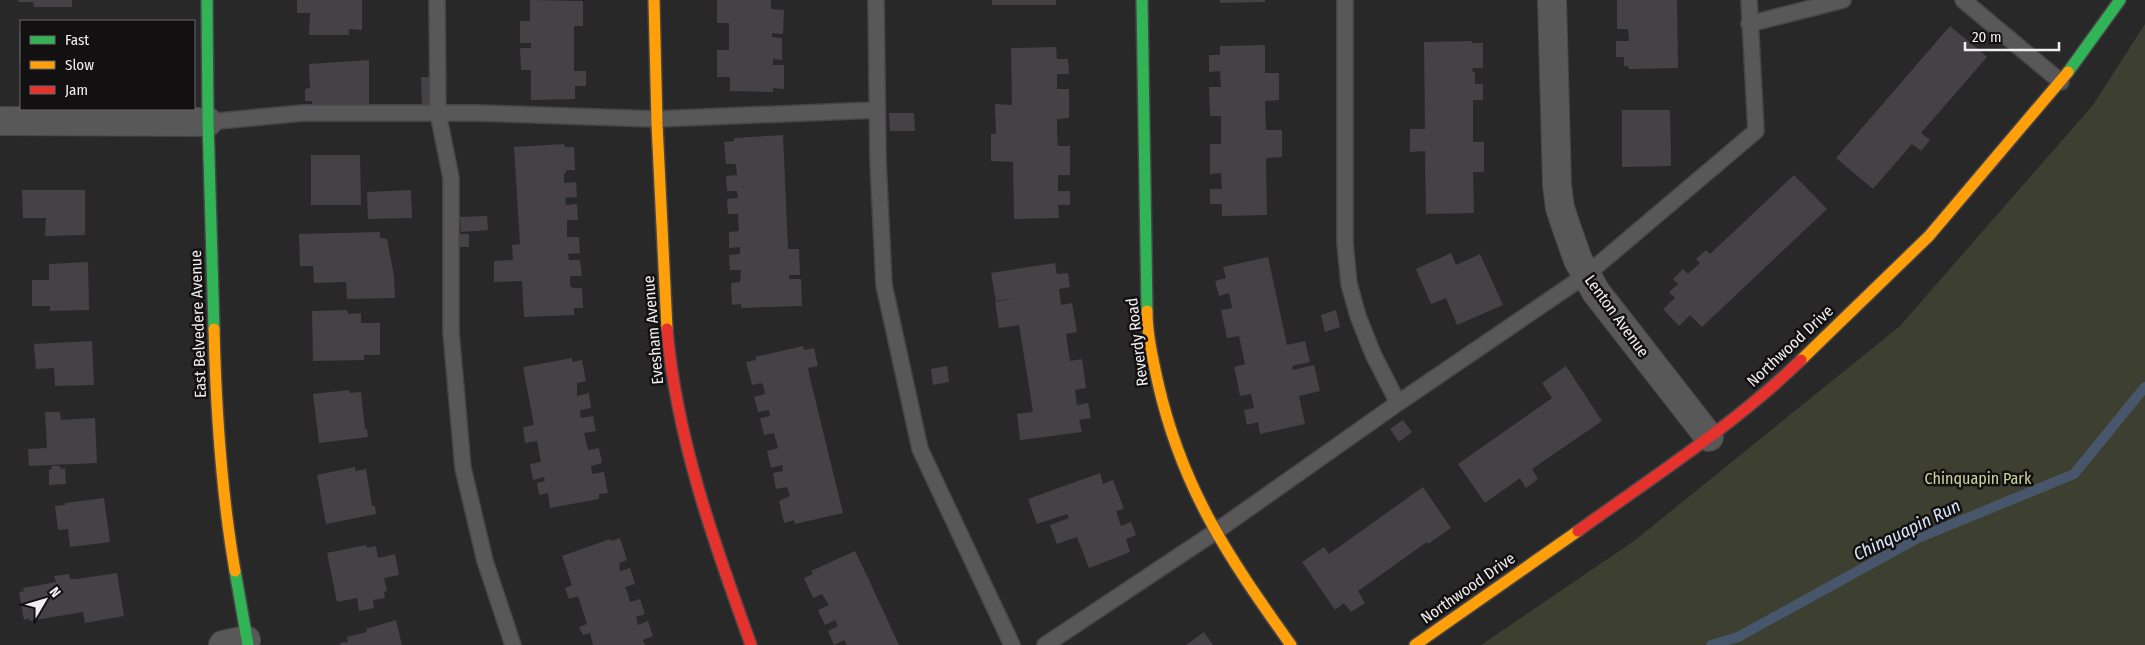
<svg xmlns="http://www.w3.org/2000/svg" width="2145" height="645" font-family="'Fira Sans Condensed',sans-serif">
  <rect width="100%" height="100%" fill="#292829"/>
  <path fill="#3d3f30" d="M2145,24V645H1481L1634,541L1900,326L2093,105Z"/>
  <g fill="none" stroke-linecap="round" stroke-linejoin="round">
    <path stroke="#47566b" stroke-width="10" d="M1711,645L1738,637L1916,539L2074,474L2145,387"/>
  </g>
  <path fill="#454145" d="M18,0H72V7H34L33,2H18Z
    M297,0H362V30L349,29V35H309L310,13H297Z
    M530,0L583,1V26H574V71H586V86H575V99L531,100V70H521L520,48H531V43H520V21H530Z
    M717,0H771V9L784,10L783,34L772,33V37L782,38V60L773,59V65H784V89L773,88V92L730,91V77H717V50H729V23H717Z
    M992,0H1056V5H992Z
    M1220,0H1265V2L1220,3Z
    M1617,0H1677L1678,68L1629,69L1628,66H1624V57H1616V41H1629L1628,29H1617Z
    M1950,26L1987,57L1921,133L1930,140L1921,151L1912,144L1873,189L1836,158Z
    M19,35H21V63H19Z
    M1472,41V43H1483V68H1473L1472,71L1475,72V84H1483V100H1473V142H1484V172H1473L1474,213L1426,214L1425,151L1410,152V129H1425L1424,42Z
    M1265,45V73H1279V100L1265,101L1266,130H1282V157L1266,158L1267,215L1222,216V204H1210V189H1222L1221,173L1210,174V144H1221V116H1210L1209,87H1221L1220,71L1209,72V55H1220V46Z
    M1056,47L1057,59H1068L1069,74H1057V89H1069V118L1057,119V133L1058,146H1070V175H1058V191H1070V205H1058L1059,218L1014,219L1013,162L991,161V134H996L995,104L1012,105L1011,48Z
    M369,60V104L312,107V101H305V89L310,88L309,64Z
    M421,77H435L436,105L422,106Z
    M1622,110H1670L1671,166L1622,167Z
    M889,113H914L915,131H890Z
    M783,135L788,249H799L800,275H789V279H801L802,306L741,308V304L732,305L731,283L740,282L741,270H730L729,255L740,254V247L729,248V232L739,231L738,214H728L727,199L738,198L737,191H727L726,176L737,175L736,166L735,164H726L724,142L734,141V138Z
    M564,144L565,147H574L575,170H566V173H564V183L576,182L577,197L565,198L566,205L577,204L578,220H567V237H579L580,253L568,254L569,260H580L582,276H570V286L573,288H582L583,308H574V315L524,317L522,281L494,282V261L513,260L512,245L520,244L514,147Z
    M311,155H360L361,205H311Z
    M1794,175L1827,209L1702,327L1690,315L1679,326L1663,309L1675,298L1669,292L1678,284L1673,279L1683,269L1688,274L1689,273L1700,263L1696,259L1706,250L1710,254Z
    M22,190H85V235L45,236L46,218H23Z
    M411,190L412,218L368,219L367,192Z
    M487,216L488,230L461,232L460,217Z
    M380,232V238L387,239L394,276L395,298L347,299L346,282L314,283L313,266H300L299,234Z
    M456,234H469V247H456Z
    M1451,253L1456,265L1480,254L1503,305L1457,325L1446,298L1431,304L1416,269Z
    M1268,257L1287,345L1305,341L1310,362L1292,366L1293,370L1314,365L1320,391L1299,396L1305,424L1260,434L1258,422L1247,425L1244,410L1254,408L1251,394L1240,396L1237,380L1234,367L1245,364L1239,336L1227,338L1221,310L1232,308L1231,302L1229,293L1219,296L1215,281L1226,278L1223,267Z
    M88,262L89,310L50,311V306H32V280H49V264Z
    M1055,263L1057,274L1068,273L1070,287L1059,289L1061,305L1072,303L1077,332L1066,334L1070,361L1082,359L1086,388L1075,390L1077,405L1088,403L1091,418L1079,420L1082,432L1020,440L1017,414L1033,412L1019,325L999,328L995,302L1014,298L996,301L991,273Z
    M347,310L348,314L361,313V323H380V355H364V360L313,361L312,311Z
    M1336,310L1340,327L1325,332L1321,315Z
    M92,341L94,385L55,386L54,368L36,369L34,344Z
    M803,346L804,350L814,348L818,366L808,368L809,374L843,513L795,524L794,520L784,523L779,501L790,496L787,487L776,489L773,473L783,471L782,465L771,468L767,451L778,448L774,433L764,435L760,418L770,416L769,410L758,412L754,397L765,394L763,385L761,383L752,385L746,362L756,360L755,357Z
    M572,358V362L582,360L586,381L577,383V396L589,393L591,408L580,410L581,418L593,416L596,431L584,433L588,450L599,448L602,463L591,466L592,474L604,472L608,493L599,494V499L550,508L548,493L539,495L537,483L545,481L544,477L533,480L530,464L541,462L537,441L525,443L523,427L534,425L523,367Z
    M947,366L949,382L933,385L931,369Z
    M1566,366L1602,421L1532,469L1538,479L1526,488L1520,478L1485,503L1458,464L1552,398L1542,383Z
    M349,390L350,393L361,392L365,429H367L368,437L319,443L313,394Z
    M45,412H60L61,420L95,418L97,463L29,466L28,449L47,448Z
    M1403,420L1412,432L1399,442L1390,429Z
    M52,466H60L61,469L65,468L66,484L49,485V470L52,469Z
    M355,467V471L366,469L372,506H375L376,514L326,524L317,475Z
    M1100,473L1103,484L1113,480L1124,509L1116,511L1121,526L1131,522L1136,535L1126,539L1130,552L1089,568L1077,537L1057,544L1050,525L1069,518L1067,514L1037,524L1028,499Z
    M1423,487L1451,528L1428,544L1427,542L1358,591L1365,603L1351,612L1344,603L1335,610L1302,562L1324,547L1329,554Z
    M104,498L110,542L70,547L68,529L58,530L55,506L65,505V503Z
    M620,538L627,560L619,563L620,567H619L620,571L630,568L635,584L625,587L628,594L630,602L640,599L645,614L636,617L638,625L648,621L653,636L643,640L645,645H593L590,633L583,635L579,627L587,624L578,596L569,599L565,588L572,585L562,556L610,539L611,541Z
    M366,545L367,548L376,546L378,558L395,554L399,575L384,578L387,591L384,592L385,598L373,600L374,608L359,611L357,598L337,602L327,553Z
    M855,551L868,578L899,645H847L844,640L834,645L828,631L838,626L835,620L825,625L818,610L829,605L822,594L813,598L804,578L813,574L811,571Z
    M117,573L124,616L85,623L83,612L29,621V618L24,620L19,592L24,591L23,588L56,582L54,576L69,574L70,579H77Z
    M396,620L402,645H341L340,643L348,642L347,637L367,632L366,629Z
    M1204,632L1213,645H1186Z"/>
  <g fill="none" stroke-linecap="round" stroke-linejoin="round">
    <g stroke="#474547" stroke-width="18">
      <path id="lane" d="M437,0L438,113L451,178V332L463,468L485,561L513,645
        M876,0L878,161L884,285L920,449L1012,645
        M1963,0L2061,82
        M1749,24L1843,0
        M208,122L303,113H477L656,119L877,110
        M1398,403L1586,275L1756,131L1749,0
        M1045,645L1215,532L1398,403L1373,354L1358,316L1349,284L1345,243V0"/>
    </g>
    <g stroke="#474547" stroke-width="30">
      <path id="street" d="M1552,0L1557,185L1560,208L1567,229L1578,260L1596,292L1709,437
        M0,121L208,122
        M223,645L246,640"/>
    </g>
    <g stroke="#474547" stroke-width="14">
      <path id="fast" d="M207,0L208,122L214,329
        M1142,0L1147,311
        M2068,72L2120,0
        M235,571L248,645"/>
    </g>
    <g stroke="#474547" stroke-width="14">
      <path id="slow" d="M654,0L657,124L667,329
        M1147,311C1147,335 1153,360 1158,383C1182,489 1229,558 1291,645
        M214,329C216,411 221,491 235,571
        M1801,360L1929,236L2068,72
        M1415,645L1578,531"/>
    </g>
    <g stroke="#474547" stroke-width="14">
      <path id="jam" d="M667,329C676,437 714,543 751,645
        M1578,531C1654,476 1734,425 1801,360"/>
    </g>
    <use href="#lane" stroke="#595859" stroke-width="15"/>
    <use href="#street" stroke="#595859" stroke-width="28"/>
    <use href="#fast" stroke="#30b455" stroke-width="11"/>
    <use href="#slow" stroke="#ff9f0a" stroke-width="11"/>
    <use href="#jam" stroke="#e5322d" stroke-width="11"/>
  </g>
  <g text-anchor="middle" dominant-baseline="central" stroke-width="5" stroke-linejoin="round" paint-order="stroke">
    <g font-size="16" fill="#f1eff1" stroke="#121011">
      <text transform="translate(1617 316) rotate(54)">Lenton Avenue</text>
      <text transform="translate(198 324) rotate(-92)">East Belvedere Avenue</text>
      <text transform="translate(653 330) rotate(-95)">Evesham Avenue</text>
      <text transform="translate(1137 342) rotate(-97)">Reverdy Road</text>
      <text transform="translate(1790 346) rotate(-43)">Northwood Drive</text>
      <text transform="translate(1468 588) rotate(-35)">Northwood Drive</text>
    </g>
    <g font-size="16" fill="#cbd49d" stroke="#121011">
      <text x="1978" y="478">Chinquapin Park</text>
    </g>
    <g font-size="18" font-style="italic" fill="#d7e5f7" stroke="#121011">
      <text transform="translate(1907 530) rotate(-26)">Chinquapin Run</text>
    </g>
  </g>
  <rect x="20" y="20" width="175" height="90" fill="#121011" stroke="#6b696b"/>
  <rect x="30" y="36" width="25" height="8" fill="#30b455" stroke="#6b696b"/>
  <text x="65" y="45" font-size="15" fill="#f1eff1">Fast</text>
  <rect x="30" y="61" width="25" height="8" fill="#ff9f0a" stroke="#6b696b"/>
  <text x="65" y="70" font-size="15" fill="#f1eff1">Slow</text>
  <rect x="30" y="86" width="25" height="8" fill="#e5322d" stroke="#6b696b"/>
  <text x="65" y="95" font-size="15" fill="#f1eff1">Jam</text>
  <g transform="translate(45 600) rotate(52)" stroke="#121011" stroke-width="4" paint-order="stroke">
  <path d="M0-4L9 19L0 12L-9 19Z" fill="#f1eff1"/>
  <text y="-8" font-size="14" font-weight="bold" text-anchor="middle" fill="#f1eff1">N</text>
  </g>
  <path d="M1965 42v8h94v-8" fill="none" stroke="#f1eff1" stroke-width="2.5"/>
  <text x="1972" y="42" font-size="15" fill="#f1eff1" stroke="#121011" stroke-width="4" paint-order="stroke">20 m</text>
</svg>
